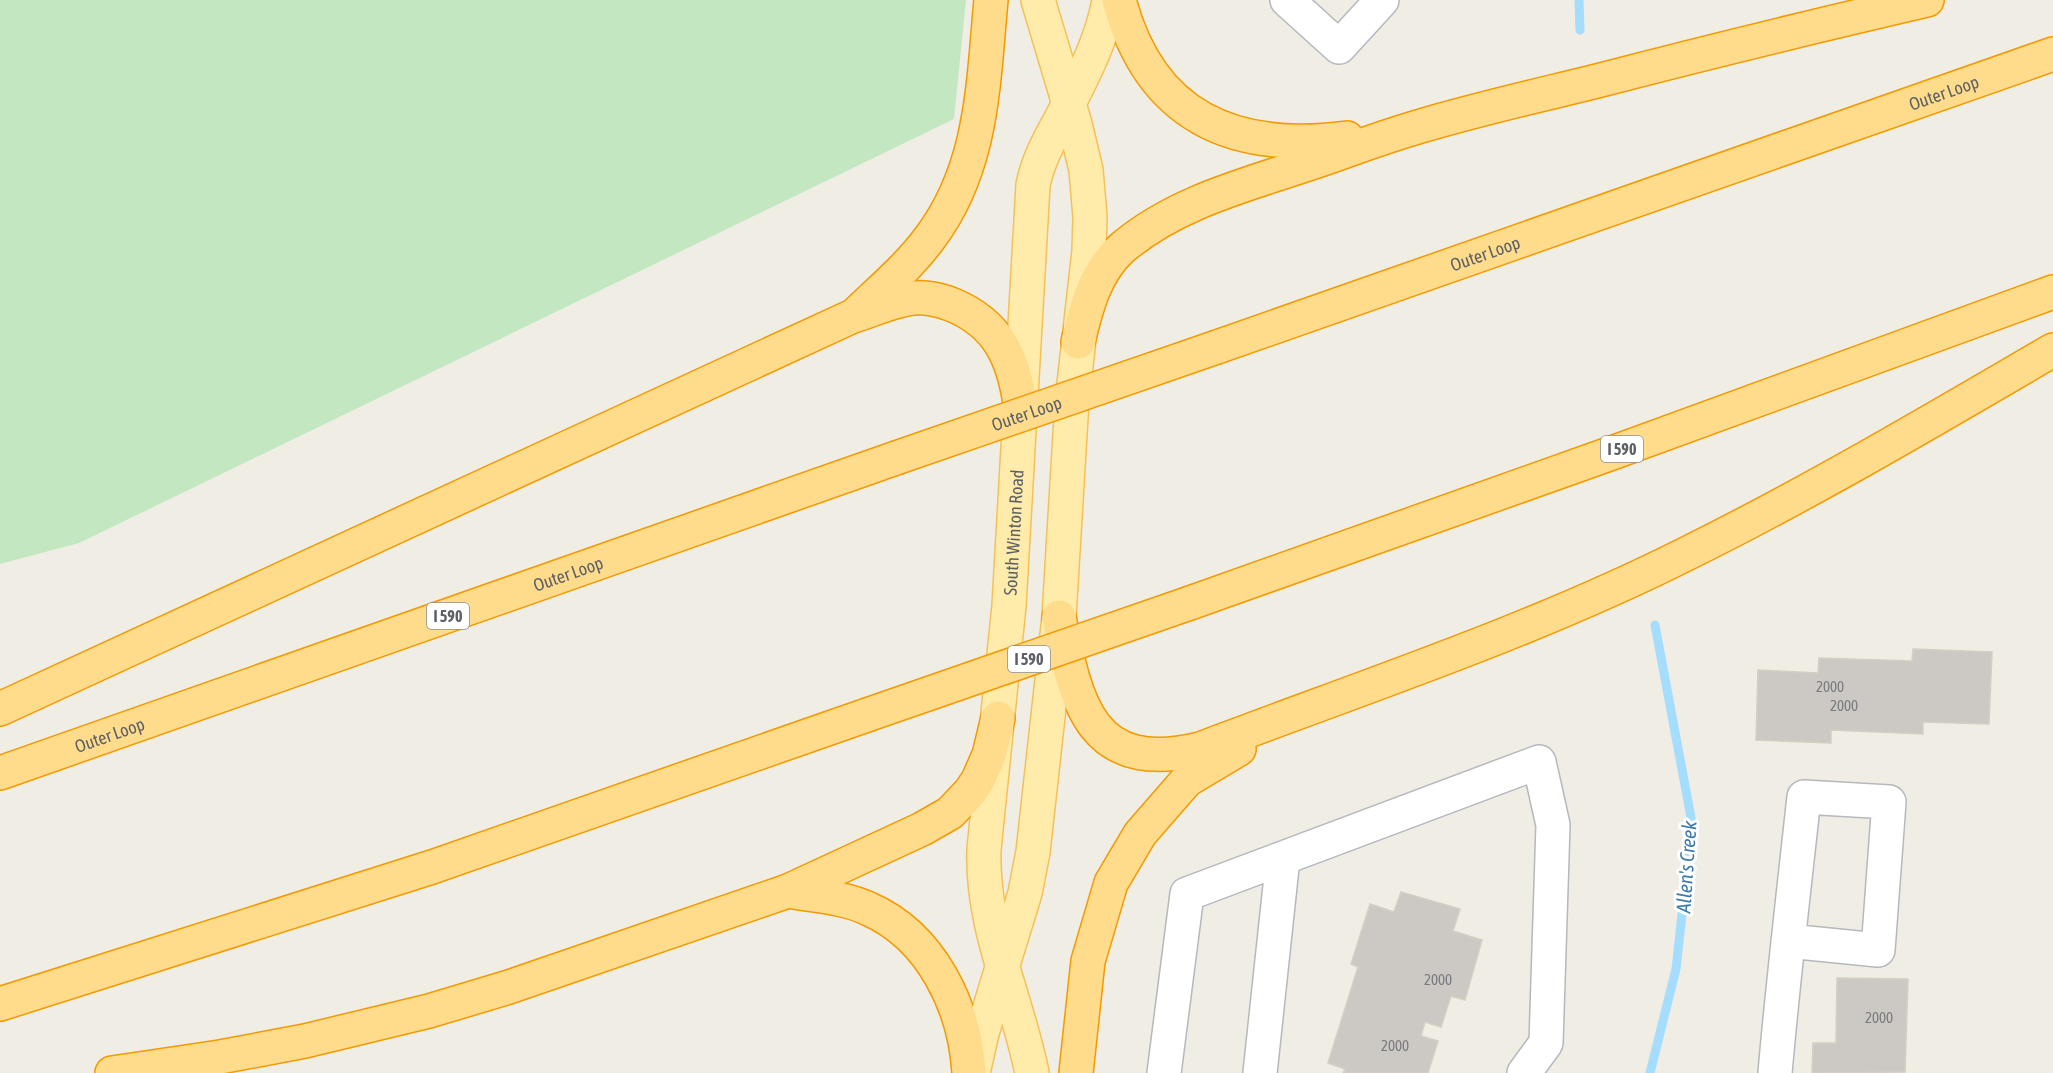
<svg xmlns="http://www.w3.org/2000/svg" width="2053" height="1073" font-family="'Asap Condensed',sans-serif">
  <rect width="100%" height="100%" fill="#f0ede5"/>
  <path fill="#c3e8c1" d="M0,0H966L954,119L79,543L0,564Z"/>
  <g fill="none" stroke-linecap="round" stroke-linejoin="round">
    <path stroke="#a5ddff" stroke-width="9" d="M1579,0L1580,30
      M1650,1073L1676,969L1692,823L1655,625"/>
  </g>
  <path fill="#ccc9c4" stroke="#d5cec3" stroke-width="1.5" d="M1913,649L1992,652L1989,724L1923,722V734L1831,730V743L1756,740L1758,670L1818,673L1819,658L1912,661Z
    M1401,892L1460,909L1453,931L1482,940L1465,1000L1451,996L1441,1027L1425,1022L1421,1036L1438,1041L1428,1073H1343L1345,1069L1328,1063L1358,967L1351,964L1370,904L1394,912Z
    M1837,978L1908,979L1905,1072L1812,1073L1813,1043H1836Z"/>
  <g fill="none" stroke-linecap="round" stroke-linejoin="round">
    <g stroke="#b5b8bc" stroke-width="36">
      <path id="minor" d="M1287,0L1339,47L1382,0
        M1164,1073L1187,894L1539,762L1553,825L1546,1043L1524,1073
        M1260,1073L1283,858
        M1775,1073C1783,981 1794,889 1804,797L1889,802L1878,950L1788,941"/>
    </g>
    <g stroke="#f6c058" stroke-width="36">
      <g id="major">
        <path d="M973,1073L982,1033L1025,893L1033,852L1059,617L1072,401L1089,251L1090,217L1086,170L1075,124L1038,0"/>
        <path id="s1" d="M1032,1073C1017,998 981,927 984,849L1009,606L1033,185C1038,160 1050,139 1062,117C1081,79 1102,42 1109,0"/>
      </g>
    </g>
    <g stroke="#f49a00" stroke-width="36">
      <g id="highway">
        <path d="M1119,0C1150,117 1233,153 1347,138"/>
        <path d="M859,311C883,288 909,266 929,239C983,168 983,85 991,0"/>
        <path d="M1078,342C1086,308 1095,272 1122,248C1177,201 1250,184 1317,161C1352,149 1386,136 1421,126C1478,109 1536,96 1593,82C1704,53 1815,26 1927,0"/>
        <path id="s2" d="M1217,347L2053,54"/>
        <path d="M1190,603L1612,453L2053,292"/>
        <path d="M1059,617C1076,705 1091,775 1200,749C1363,687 1531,632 1688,553C1813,491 1933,420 2053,350"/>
        <path d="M0,709L853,316C871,311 889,302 907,299C921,296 939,299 953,305C998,324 1013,357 1020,403"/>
        <path id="s3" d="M0,773L896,458"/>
        <path d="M788,891C815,896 844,897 869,909C932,937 965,1007 969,1073"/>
        <path d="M0,1004L432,867L867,715"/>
        <path d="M112,1073L220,1057L305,1041L429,1011L509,987L788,891L922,829L950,813L970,792L978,780L989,755L998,718"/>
        <path d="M1076,1073L1088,961L1111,883L1140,834L1187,780L1239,749"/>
      </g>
    </g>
    <use href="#minor" stroke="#fff" stroke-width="33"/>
    <use href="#major" stroke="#ffecaa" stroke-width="33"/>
    <use href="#highway" stroke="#ffdb8c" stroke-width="33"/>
    <g stroke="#f49a00" stroke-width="36" stroke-linecap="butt">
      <g id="highway-bridge">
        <path id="s4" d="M896,458L1217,347"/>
        <path d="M867,715L1190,603"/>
      </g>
    </g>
    <use href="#highway-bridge" stroke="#ffdb8c" stroke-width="33"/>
  </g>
  <g text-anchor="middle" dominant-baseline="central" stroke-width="6" stroke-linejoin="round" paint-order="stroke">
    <g font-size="15" fill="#797b7e">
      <text x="1830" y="686">2000</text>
      <text x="1844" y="705">2000</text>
      <text x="1438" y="979">2000</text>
      <text x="1879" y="1017">2000</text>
      <text x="1395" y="1045">2000</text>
    </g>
    <g fill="#fff" stroke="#8e9094" stroke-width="1.5">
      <rect x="1601" y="436" width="42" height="26" rx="4.5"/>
      <rect x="427" y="603" width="42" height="26" rx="4.5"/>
      <rect x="1008" y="646" width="42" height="26" rx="4.5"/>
    </g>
    <g font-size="16" font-weight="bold" fill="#5d6166">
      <text x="1622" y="449">I 590</text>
      <text x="448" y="616">I 590</text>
      <text x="1029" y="659">I 590</text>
    </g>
    <g font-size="18" fill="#5d6166" stroke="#fff">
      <text stroke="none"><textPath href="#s2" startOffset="770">Outer Loop</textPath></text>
      <text stroke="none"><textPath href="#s2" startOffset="284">Outer Loop</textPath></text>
      <text stroke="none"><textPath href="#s4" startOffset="138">Outer Loop</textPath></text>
      <text stroke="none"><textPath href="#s1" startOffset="548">South Winton Road</textPath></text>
      <text stroke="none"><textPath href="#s3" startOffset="602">Outer Loop</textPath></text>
      <text stroke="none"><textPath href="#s3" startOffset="116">Outer Loop</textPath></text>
    </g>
    <g font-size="20" font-style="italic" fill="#3c79ac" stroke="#fff">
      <text transform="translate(1686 867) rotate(-86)">Allen's Creek</text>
    </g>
  </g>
</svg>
